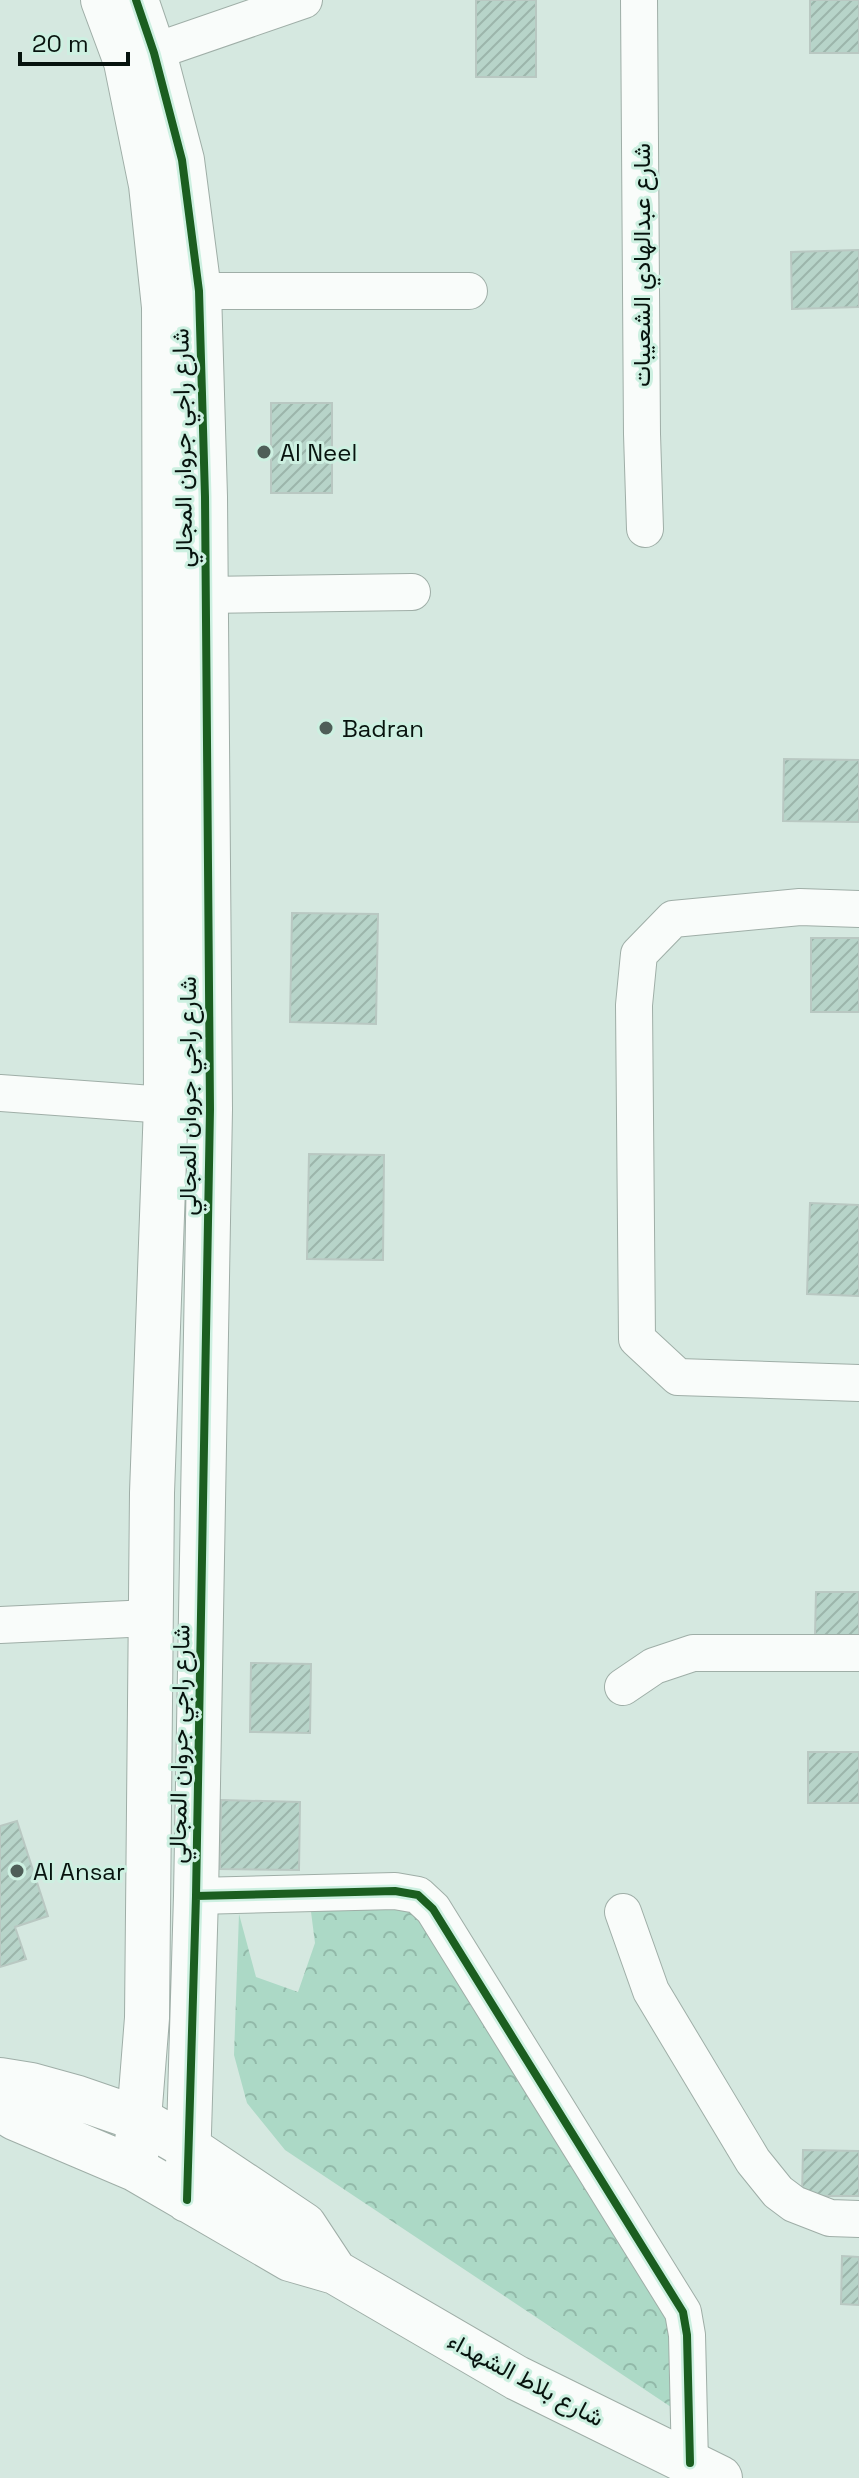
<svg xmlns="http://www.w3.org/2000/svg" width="859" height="2478" font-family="'Space Grotesk',Vazirmatn,sans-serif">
  <defs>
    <pattern id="park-crowns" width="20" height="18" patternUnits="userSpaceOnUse" patternTransform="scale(2)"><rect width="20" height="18" fill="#acd9c6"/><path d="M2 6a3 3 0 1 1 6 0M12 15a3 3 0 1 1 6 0" fill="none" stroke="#92b9a9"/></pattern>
    <pattern id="building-hatch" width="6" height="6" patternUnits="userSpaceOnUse" patternTransform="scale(2)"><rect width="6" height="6" fill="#b7d4c9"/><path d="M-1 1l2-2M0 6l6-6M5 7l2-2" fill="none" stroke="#9cb5ab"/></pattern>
  </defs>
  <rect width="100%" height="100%" fill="#d5e8e0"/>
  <path fill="url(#park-crowns)" d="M409,1903L681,2317L677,2411L285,2150L247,2103L234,2055L239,1914L256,1977L298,1992L315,1943L310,1904Z"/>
  <path fill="url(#building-hatch)" stroke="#b9c8c2" stroke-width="2" d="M476,0H536V77H476Z
    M810,0H859V53H810Z
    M859,250V307L792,309L791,252Z
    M271,403H332V493H271Z
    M784,759L859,760V822L783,821Z
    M292,913L378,914L376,1024L290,1022Z
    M811,938H859V1012H811Z
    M309,1154L384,1155L383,1260L307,1259Z
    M810,1203L859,1205V1296L807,1294Z
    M816,1592H859V1636H815Z
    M251,1663L311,1664L310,1733L250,1732Z
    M808,1752H859V1803H808Z
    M221,1800L300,1802L299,1870L220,1869Z
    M17,1821L48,1916L15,1927L26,1959L0,1967V1826Z
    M803,2150L859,2151V2196H802Z
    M842,2256L859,2257V2305L841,2304Z"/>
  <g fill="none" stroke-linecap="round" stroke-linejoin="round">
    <g stroke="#9faea7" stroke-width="38">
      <path id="minor" d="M639,0L642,434L645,529
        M127,61L304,0
        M199,291H469
        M204,595L412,592
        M859,909L800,907L673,919L639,954L634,1005L637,1339L678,1377L859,1383
        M0,1093L166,1105
        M0,1625L150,1618
        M623,1687L654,1666L693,1653H859
        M196,1896L395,1891L418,1895L433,1909L683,2312L687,2335L690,2463
        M623,1912L651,1991L753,2161L778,2192L794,2204L830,2218L859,2219"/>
    </g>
    <g stroke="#9faea7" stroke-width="46">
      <path id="tertiary" d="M103,0L126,62L151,185L164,307L166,1105L152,1493L147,2018L135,2169
        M136,0L154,53L182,160L199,291L205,497L210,1109L196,1896L187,2200
        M0,2080L31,2085L78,2098L139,2119L189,2148L304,2225L335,2272
        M0,2108L15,2118L135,2169L290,2259L335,2272L517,2378L720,2478"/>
    </g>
    <use href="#minor" stroke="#f9fcfa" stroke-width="36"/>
    <use href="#tertiary" stroke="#f9fcfa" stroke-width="44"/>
    <g stroke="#cdf0e1" stroke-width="13">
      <path id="cycleway" d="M136,0L154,53L182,160L199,291L205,497L210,1109L196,1896L187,2200
        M196,1896L395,1891L418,1895L433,1909L683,2312L687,2335L690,2463"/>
    </g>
    <use href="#cycleway" stroke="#1b5e20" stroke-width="8"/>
  </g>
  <g fill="#4f5e58" stroke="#cdf0e1" stroke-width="3">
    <circle cx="264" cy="452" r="8"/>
    <circle cx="326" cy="728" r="8"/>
    <circle cx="17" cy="1871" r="8"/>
  </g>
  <g text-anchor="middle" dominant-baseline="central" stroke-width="6" stroke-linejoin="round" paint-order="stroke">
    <g font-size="24" fill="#07130e" stroke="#cdf0e1">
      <text transform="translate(641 265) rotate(-90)">شارع عبدالهادي الشعيبات</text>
      <text transform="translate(182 448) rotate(-91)">شارع راجي جروان المجالي</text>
      <text transform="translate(187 1096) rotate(-90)">شارع راجي جروان المجالي</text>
      <text transform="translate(179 1744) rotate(-89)">شارع راجي جروان المجالي</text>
      <text transform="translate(526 2379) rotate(28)">شارع بلاط الشهداء</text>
    </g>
    <g font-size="24" fill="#07130e" stroke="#cdf0e1" text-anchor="start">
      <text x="280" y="452">Al Neel</text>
      <text x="342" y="728">Badran</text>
      <text x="33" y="1871">Al Ansar</text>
    </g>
  </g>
  <path d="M20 52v12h108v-12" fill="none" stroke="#07130e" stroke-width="4"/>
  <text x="32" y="52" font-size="24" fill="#07130e" stroke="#cdf0e1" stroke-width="6" paint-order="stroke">20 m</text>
</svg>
